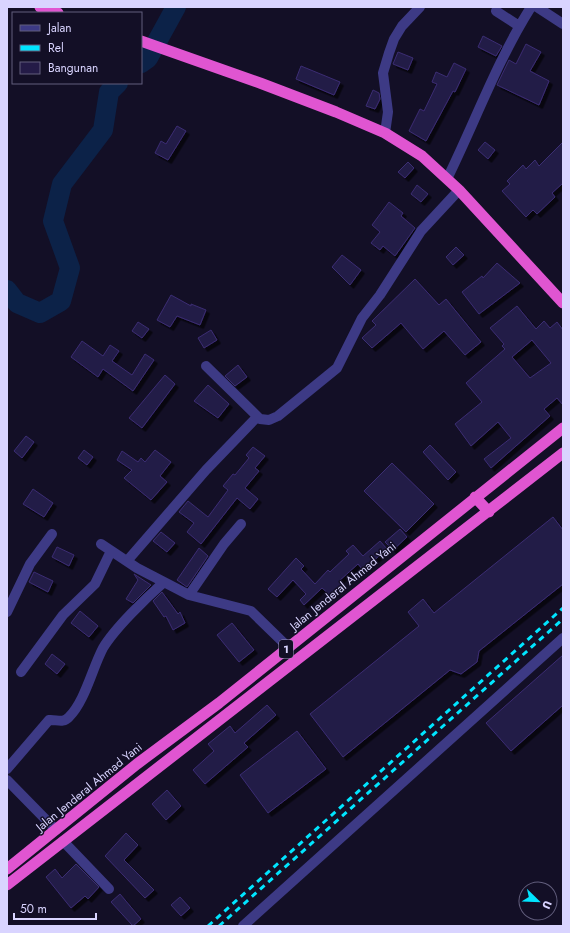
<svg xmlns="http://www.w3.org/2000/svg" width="570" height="933" font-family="Jost,sans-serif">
  <defs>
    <filter id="shadow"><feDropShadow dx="3.5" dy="3.5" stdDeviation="0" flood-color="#0009"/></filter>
  </defs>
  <rect width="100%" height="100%" fill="#130f26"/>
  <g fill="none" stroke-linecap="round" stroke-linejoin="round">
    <path stroke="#0c2248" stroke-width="20" d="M141,63L148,58L176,7
      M7,290L17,303L40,313L61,301L70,268L53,221L62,184L103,130L109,92L118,83"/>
  </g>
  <path fill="#241b47" stroke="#3b2d73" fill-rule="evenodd" filter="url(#shadow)" d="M483,36L502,46L496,56L478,47Z
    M526,44L541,52L530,71L549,81L539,105L497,85L509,60L516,64Z
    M398,52L413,58L408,70L393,64Z
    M454,63L466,69L455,92L453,91L426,141L409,131L420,109L424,111L437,84L432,82L436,72L447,77Z
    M301,66L340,82L334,95L296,79Z
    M373,90L379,93L380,99L375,109L366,106Z
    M177,126L186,131L168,160L155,153L161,141L166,144Z
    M485,142L495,150L488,159L478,150Z
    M563,142V183L552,193L555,197L537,214L533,210L526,217L502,191L510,184L507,181L523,165L526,169L535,160L539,166Z
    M408,162L414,168L405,178L398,172Z
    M417,185L428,194L421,202L411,194Z
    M389,202L403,213L401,216L415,228L395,256L383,246L380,250L371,243L380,232L372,225Z
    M456,247L464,255L453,265L446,257Z
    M342,255L361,270L350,285L332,267Z
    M497,263L520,283L479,314L462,292L482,276L483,278Z
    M415,279L439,305L446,299L481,342L465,355L444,331L423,349L401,323L372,348L362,338L376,325L372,321Z
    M171,295L191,306V304L206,310L200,325L177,316L170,327L157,320Z
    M517,306L536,329L544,321L550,328L557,322L563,330V405L557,398L544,409L550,416L491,468L484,459L511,438L498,422L471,446L455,424L482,402L466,383L505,349L502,346L504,344L490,328ZM532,340L551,363L530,378L512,357Z
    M138,322L149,329L142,338L132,331Z
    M211,330L217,340L204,348L198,338Z
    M82,341L103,356L110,345L119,351L112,361L132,375L145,354L154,360L133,391L103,369L98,377L71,357Z
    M238,365L247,377L235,386L225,376Z
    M165,375L175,384L142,428L129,418Z
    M208,385L229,404L218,418L194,401Z
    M26,436L34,442L22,458L14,451Z
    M430,445L456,472L448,480L423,452Z
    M253,447L265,456L255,468L259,471L245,488L258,499L250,509L237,498L201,544L187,532L194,523L179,512L188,501L208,517L228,490L223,486L233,474L235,475L249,458L246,455Z
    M84,450L93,457L87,465L78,458Z
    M155,450L171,462L160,476L167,482L151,500L124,478L132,470L117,460L122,451L138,462L141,458L145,462Z
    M392,463L434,504L406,532L364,491Z
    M33,489L53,503L44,517L23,504Z
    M553,517L563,530V584L479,651L477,662L461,674L450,670L343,757L310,714L419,626L408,612L423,599L434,613Z
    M400,529L407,537L393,550L385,542Z
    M161,532L175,543L167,552L153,541Z
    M380,541L387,549L363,570L358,564L339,581L342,584L331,596L322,588L304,605L300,600L306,594L293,580L277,597L268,589L296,558L304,566L301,569L315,584L328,570L330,572L349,554L346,551L353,545L363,556Z
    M57,547L74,555L69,566L52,557Z
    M199,548L208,556L187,587L177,580Z
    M34,572L53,581L48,592L29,582Z
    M134,574L151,585L133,603L126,599L138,580Z
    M162,592L178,614L180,612L185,623L173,630L166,616L164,617L153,601Z
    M80,611L98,626L89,637L71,623Z
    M232,623L254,650L239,662L217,635Z
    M52,654L65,664L57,674L45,664Z
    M563,655V705L511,751L486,723Z
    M267,705L276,715L244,743L248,747L205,784L193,770L214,751L208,744L230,726L235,733Z
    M297,731L326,769L268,813L240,775Z
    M167,790L181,806L166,820L152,804Z
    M126,833L138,845L124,860L154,890L145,898L105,856Z
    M76,864L99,887L88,899L85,896L71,908L46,877L55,869L62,878Z
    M120,894L141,919L133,926L111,902Z
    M180,897L190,908L181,916L171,905Z"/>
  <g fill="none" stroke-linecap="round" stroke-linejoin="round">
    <path stroke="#3d3a85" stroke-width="10" d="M537,7L563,24
      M496,11L519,26
      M385,133L388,112L383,73L389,53L394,39L402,26L420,7
      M447,179C475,122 497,61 531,7
      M206,366L260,419L269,420L278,416L337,368L362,318L380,295L421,231L459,190
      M101,544L137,568L189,595L251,611L288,647
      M127,561L206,470L257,417
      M189,595L224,544L241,524
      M7,612L30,564L52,534
      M21,672L63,615L95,584L111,551
      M7,769L49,720C56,719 63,724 69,717C85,701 92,669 103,648C115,628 146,598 164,582
      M7,780L56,830
      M63,841L109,889
      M243,926L563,638"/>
    <path stroke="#e055d1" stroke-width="11" d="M40,7L58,13
      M141,41L260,83L336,112L385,133L422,156L459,190L563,303
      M475,497L489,512
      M7,869L137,764L219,703L563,428
      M7,885L563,453"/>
    <path stroke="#00e5ff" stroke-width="3" stroke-dasharray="6 5" stroke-linecap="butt" d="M208,926L563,608
      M219,926L563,619"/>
  </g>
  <g text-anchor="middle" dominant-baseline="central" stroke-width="3" stroke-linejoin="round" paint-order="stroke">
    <rect fill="#130f26" stroke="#9e99be" stroke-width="1" x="279" y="640" width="14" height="18" rx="3"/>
    <g font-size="11" font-weight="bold" fill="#d9d4ff">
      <text x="286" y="649">1</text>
    </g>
    <g font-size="12" fill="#d9d4ff" stroke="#130f26">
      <text transform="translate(343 586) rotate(-39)">Jalan Jenderal Ahmad Yani</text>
      <text transform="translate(89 787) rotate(-39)">Jalan Jenderal Ahmad Yani</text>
    </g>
  </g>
  <rect width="570" height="933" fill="none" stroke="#d9d4ff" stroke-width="16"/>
  <rect x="12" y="12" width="130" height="72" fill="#130f26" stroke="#625e7d"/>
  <rect x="20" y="25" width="20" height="6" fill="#3d3a85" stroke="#625e7d"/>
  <text x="48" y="32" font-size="12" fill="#d9d4ff">Jalan</text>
  <rect x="20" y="45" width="20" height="6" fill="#00e5ff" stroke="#625e7d"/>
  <text x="48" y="52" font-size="12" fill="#d9d4ff">Rel</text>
  <rect x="20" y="62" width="20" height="12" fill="#241b47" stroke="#625e7d"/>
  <text x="48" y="72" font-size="12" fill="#d9d4ff">Bangunan</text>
  <g transform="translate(538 901) rotate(113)"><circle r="19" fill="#130f26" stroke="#625e7d"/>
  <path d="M0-3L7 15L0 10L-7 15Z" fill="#00e5ff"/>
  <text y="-6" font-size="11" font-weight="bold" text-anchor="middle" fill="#d9d4ff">U</text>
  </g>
  <path d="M14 913v6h82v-6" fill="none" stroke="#d9d4ff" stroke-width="2"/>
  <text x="20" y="913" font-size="12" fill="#d9d4ff" stroke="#130f26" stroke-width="3" paint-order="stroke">50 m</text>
</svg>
